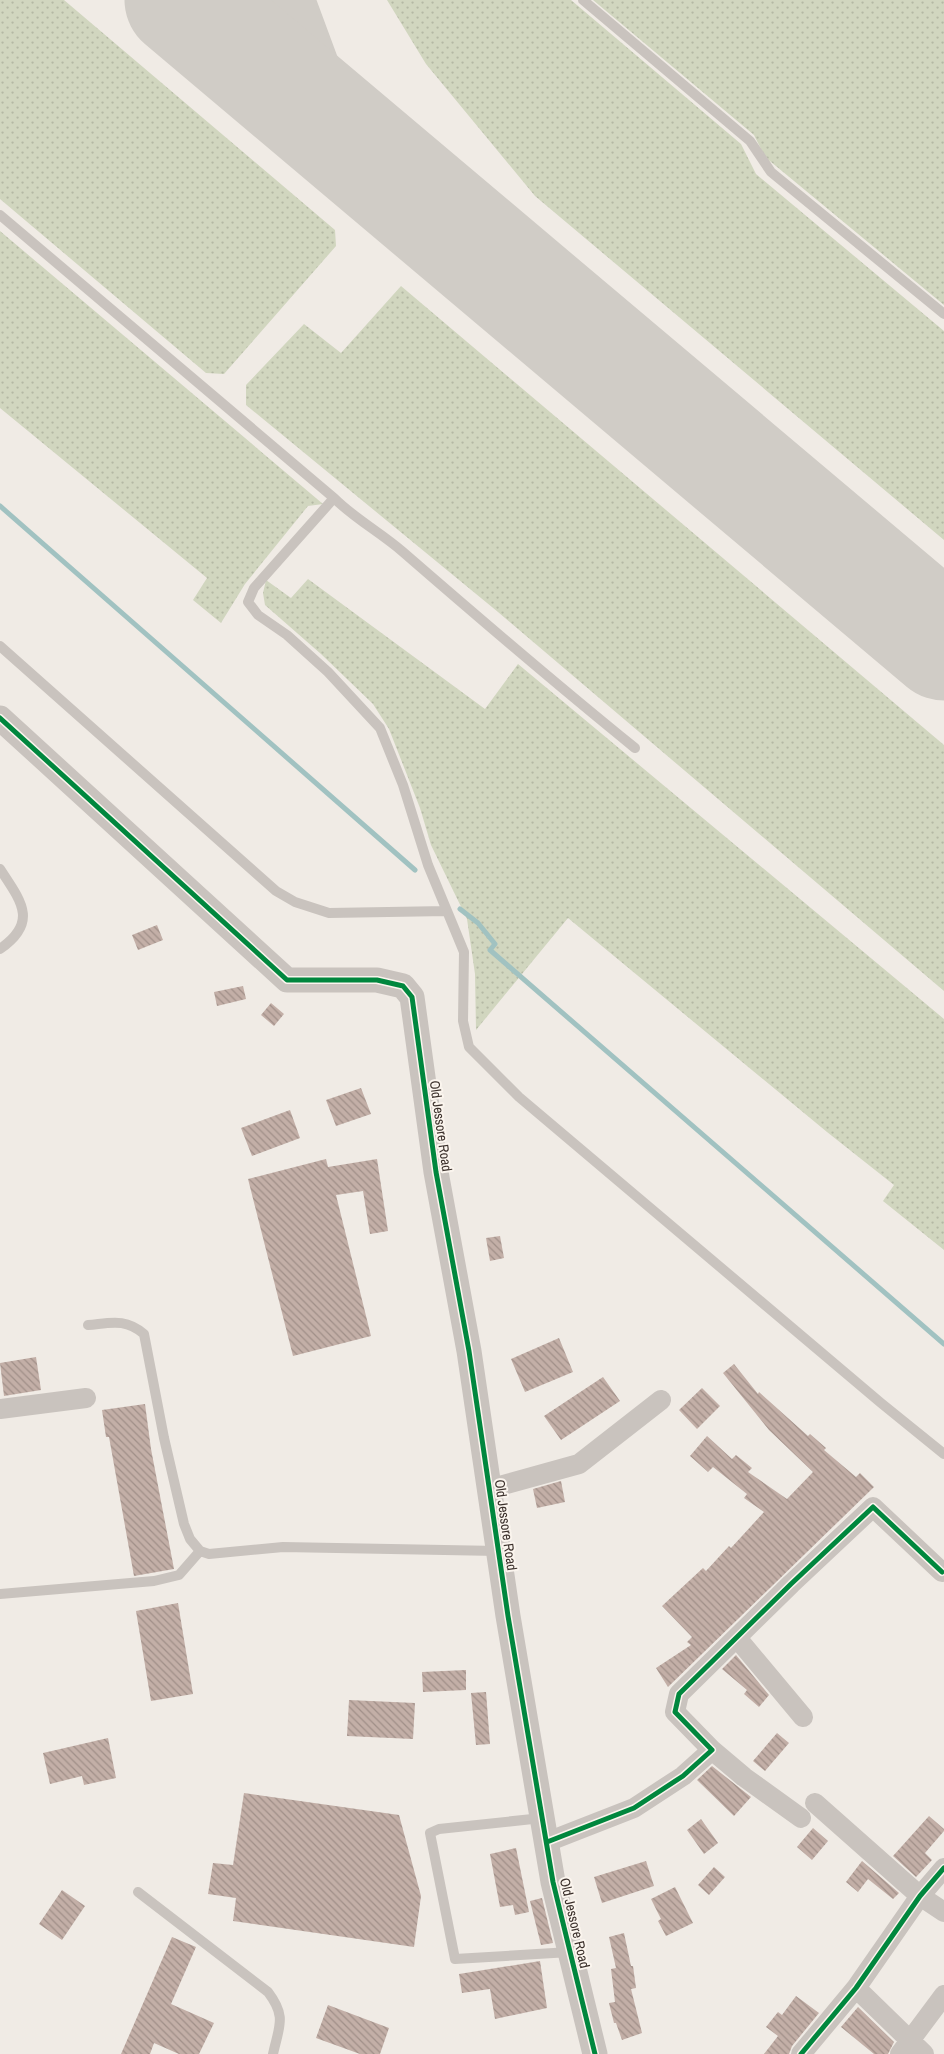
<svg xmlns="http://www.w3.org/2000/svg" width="944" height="2054" font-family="'Archivo Narrow',sans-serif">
  <defs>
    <pattern id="grass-dots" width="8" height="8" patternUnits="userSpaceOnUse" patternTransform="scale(1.25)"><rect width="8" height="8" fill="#d1d6bf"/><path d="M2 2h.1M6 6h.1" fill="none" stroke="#b4b8a4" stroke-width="1.8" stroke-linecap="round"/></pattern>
    <pattern id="building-back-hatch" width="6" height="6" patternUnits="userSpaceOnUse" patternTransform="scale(1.25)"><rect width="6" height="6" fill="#c3afa7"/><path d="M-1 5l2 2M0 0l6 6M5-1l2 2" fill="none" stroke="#a08f88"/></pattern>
  </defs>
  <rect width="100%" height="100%" fill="#f0ebe5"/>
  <path fill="url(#grass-dots)" d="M0,0H64L335,230L336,246L224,374L206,373L0,199Z
    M387,0H571L741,144L756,174L944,331V540L535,196L426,64Z
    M593,0H944V305L765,157L754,135Z
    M0,231L323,504L308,506L245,584L221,623L193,600L207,578L0,408Z
    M401,286L944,745V991L498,612L246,405V385L304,324L341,353Z
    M308,579L485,709L518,664L944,1019V1250L883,1201L894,1185L827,1132L568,918L476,1030L475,974L467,919L431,845L420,808L389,729L373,704L321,654L265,605L263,593L266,580L291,598Z"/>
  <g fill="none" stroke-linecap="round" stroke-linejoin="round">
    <path stroke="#a1c2c1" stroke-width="5" d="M0,506L415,870
      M460,909L478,923L495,944L490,950L944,1344"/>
    <path stroke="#d0ccc6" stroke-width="46" d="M292,0L319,73L339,113L385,171"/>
    <path stroke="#d0ccc6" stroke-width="115" d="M182,0L944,643"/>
  </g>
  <path fill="url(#building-back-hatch)" d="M157,925L163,940L138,950L132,935Z
    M243,986L246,999L217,1006L214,992Z
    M271,1003L284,1014L274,1026L261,1015Z
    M361,1088L371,1114L336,1126L326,1100Z
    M290,1110L300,1138L252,1156L241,1128Z
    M326,1159L328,1167L377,1159L388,1231L370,1234L363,1191L336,1195L371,1336L293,1356L248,1179Z
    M500,1236L504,1258L490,1261L486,1238Z
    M559,1338L573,1372L525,1392L511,1359Z
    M36,1357L41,1390L4,1396L0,1363Z
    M734,1364L758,1394L759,1392L808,1436L810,1434L826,1448L824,1450L856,1477L860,1473L874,1487L668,1687L656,1668L691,1645L687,1642L692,1637L662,1606L703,1568L706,1571L729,1546L731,1548L764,1512L744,1498L747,1494L713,1467L708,1472L690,1456L707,1436L732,1459L736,1455L752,1468L748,1472L787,1499L813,1472L769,1430L723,1373Z
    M603,1377L620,1401L561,1440L544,1416Z
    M702,1388L720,1406L697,1429L679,1410Z
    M145,1404L151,1449L174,1569L134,1576L109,1437H106L102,1410Z
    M561,1481L565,1502L537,1508L533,1489Z
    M178,1603L193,1694L151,1701L136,1611Z
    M736,1655L769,1695L759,1707L744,1694L747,1690L722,1669Z
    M466,1670V1690L423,1692L422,1672Z
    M486,1692L490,1744L476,1745L471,1693Z
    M349,1700L415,1703L413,1739L347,1736Z
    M777,1733L789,1743L765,1771L753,1761Z
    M108,1738L116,1778L84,1785L82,1776L50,1784L43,1753Z
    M712,1766L751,1797L734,1816L697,1780Z
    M244,1793L399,1815L421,1896L414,1947L233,1921L236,1898L208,1894L213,1863L233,1865Z
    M929,1816L944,1829V1831L925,1853L932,1860L916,1877L893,1856Z
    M701,1819L718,1843L704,1854L687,1830Z
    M813,1828L828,1841L812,1860L797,1847Z
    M516,1848L529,1912L515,1915L513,1905L500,1907L490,1854Z
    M646,1861L654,1886L602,1903L594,1877Z
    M862,1861L899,1893L893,1899L868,1879L858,1892L846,1882Z
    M714,1867L725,1877L709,1895L698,1885Z
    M675,1887L693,1923L666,1936L658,1921L661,1919L651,1899Z
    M62,1890L85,1906L62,1940L39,1924Z
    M542,1898L553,1943L541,1945L530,1901Z
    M624,1933L631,1966H633L636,1988L631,1989L642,2033L622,2040L616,2023H614L609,2003L615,2002L611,1969L616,1968L609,1937Z
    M172,1937L196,1947L171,2004L214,2023L199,2054H179L154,2043L150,2054H121Z
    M540,1961L547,2008L495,2019L490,1989L462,1993L459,1974Z
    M796,1996L819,2013L792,2046L789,2054H764L778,2036L766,2027L778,2012L782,2015Z
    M328,2005L389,2028L380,2054H360L316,2038Z
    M858,2007L894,2042L888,2054H874L841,2027Z"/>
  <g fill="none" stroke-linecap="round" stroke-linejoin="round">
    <path stroke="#c9c3be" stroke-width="10" d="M583,0L750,141L771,172L944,314
      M0,215L334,498L254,588L248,602L258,615L287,635L328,672L380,728L403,785L428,865L464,952L463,1021L469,1047L519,1097L881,1403L944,1454
      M334,498C355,519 380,532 403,552C479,618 556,684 635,748
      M0,646L276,891L295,902L329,913L447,911
      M0,869C21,901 39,922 0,949
      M88,1325C111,1323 125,1318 144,1334L164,1438L184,1524L190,1539L200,1551L209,1554L283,1547L498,1551
      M0,1594L154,1581L179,1575L200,1551
      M542,1818L439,1829L430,1833L455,1959L570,1952
      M138,1892L268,1992C287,2017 279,2026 273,2054"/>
    <path stroke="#c9c3be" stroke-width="20" d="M0,1409L86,1398
      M489,1489L579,1464L661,1400
      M737,1638L803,1717
      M712,1750L744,1777L801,1818
      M815,1803L920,1896L944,1912
      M547,1842L634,1808L683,1776L712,1750L675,1712L679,1694L791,1584L873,1507L942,1572
      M856,1988L924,2054
      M801,2054L856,1988L920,1896L944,1868
      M900,2054L944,1995"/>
    <path stroke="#c9c3be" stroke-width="25" d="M0,718L287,980H377L403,986L412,997L436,1172L469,1351L508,1616L553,1882L595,2054"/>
    <g stroke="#fbf5ee" stroke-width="8">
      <path id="cycleway" d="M0,718L287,980H377L403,986L412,997L436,1172L469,1351L508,1616L553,1882L595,2054
        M547,1842L634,1808L683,1776L712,1750L675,1712L679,1694L791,1584L873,1507L942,1572
        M801,2054L856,1988L920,1896L944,1868"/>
    </g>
    <use href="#cycleway" stroke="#00873e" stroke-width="5"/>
  </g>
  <g text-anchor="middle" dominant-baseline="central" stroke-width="4" stroke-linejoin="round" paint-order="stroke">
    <g font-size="14" fill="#3b302b" stroke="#fbf5ee">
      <text transform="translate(441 1126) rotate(82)">Old Jessore Road</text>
      <text transform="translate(506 1525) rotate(82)">Old Jessore Road</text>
      <text transform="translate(575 1923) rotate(77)">Old Jessore Road</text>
    </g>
  </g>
</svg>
